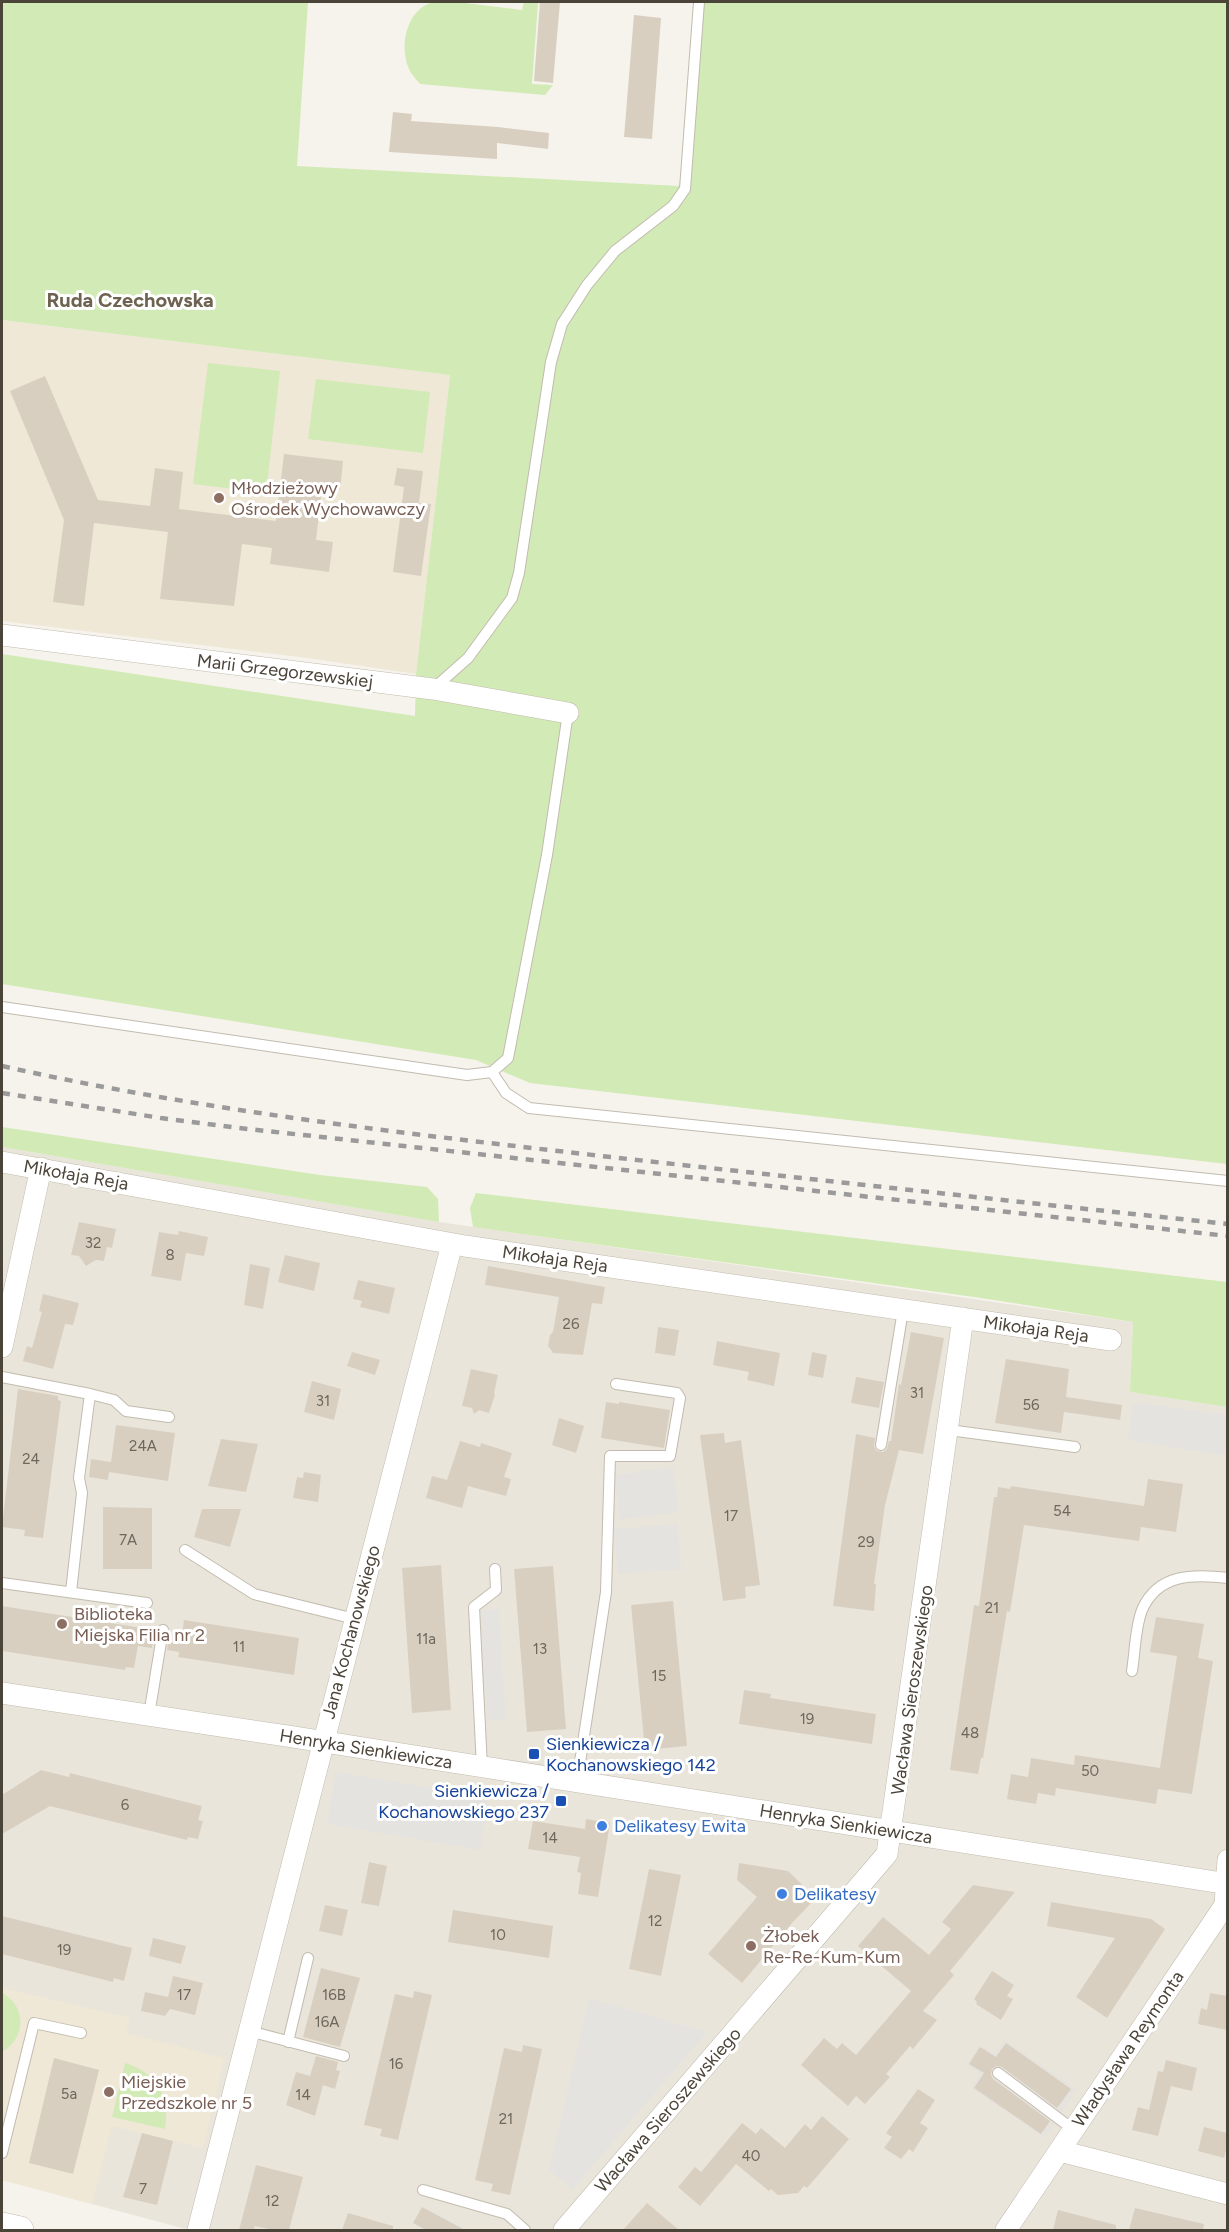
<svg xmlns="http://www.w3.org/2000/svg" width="1229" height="2232" font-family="Figtree,sans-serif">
  <rect width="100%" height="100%" fill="#f6f3ec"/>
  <path fill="#eae5da" d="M2,1147L439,1222L1133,1322L1130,1392L1227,1407V2230H198L182,2228L2,2180Z"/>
  <path fill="#e6e2dd" d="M1004,2040L1077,2089L1045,2138L971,2088L980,2074L966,2065L980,2045L994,2054Z"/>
  <path fill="#efe8d6" d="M2,320L450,375L416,674L307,658L2,621Z
    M2,1988L130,2018L126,2033L224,2058L203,2148L112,2126L92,2204L2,2180Z"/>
  <path fill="#d2eab5" d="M2,2H308L297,166L679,186L702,2H1227V1164L530,1083L476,1060L2,984V654L415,716L416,674L450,375L2,320Z
    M435,2H457L522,10L524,2L538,3L532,84L553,85L545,95L420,84C416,79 411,74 409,69C398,45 408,6 435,2Z
    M208,363L280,371L266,493L193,484Z
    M316,379L430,392L423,453L308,439Z
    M2,1127L320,1175L427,1187L438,1199L439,1222L2,1147Z
    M476,1193L1227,1282V1407L1130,1392L1133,1322L981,1298L473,1227L470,1208Z
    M2,1993C27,2006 26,2038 2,2052Z
    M125,2063C158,2074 170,2095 165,2129L112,2117Z"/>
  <path fill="#e5e3e0" d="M1133,1402L1227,1415V1456L1128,1440Z
    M673,1467L679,1512L620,1520L614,1475Z
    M678,1524L681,1569L618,1574L614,1529Z
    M499,1609L506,1720L487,1721L480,1610Z
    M336,1772L489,1797L480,1850L327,1824Z
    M589,1998L707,2032L572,2190L549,2170Z"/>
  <path fill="#d8cfc1" d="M540,2H560L553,83L534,81Z
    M634,15L661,18L652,139L624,137Z
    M393,112L412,114L411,121L498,127L549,133L548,149L497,143V159L389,152Z
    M45,376L98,500L150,506L155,468L183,472L179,509L276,521L284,454L343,461L340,490L322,488L316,540L333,542L329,572L270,564L272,548L242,544L234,606L160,599L168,532L94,523L84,606L53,602L64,520L10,391Z
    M397,468L423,471L419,503L431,504L421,576L393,572L404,487L394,485Z
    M79,1222L116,1229L112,1248L107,1247L104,1261L96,1260L86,1266L79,1256L71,1255Z
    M179,1231L208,1237L204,1256L186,1253L181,1281L151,1276L159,1232L178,1235Z
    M285,1255L320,1263L314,1291L278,1282Z
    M250,1264L270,1268L263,1309L244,1305Z
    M488,1266L605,1287L602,1304L592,1303L583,1355L553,1353L548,1346L550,1335L553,1332L559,1297L485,1285Z
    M358,1280L395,1288L389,1314L360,1307L362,1301L353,1299Z
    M43,1294L79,1303L73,1325L65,1324L53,1369L23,1361L27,1346L32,1348L42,1312L39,1311Z
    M658,1327L679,1330L675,1356L655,1353Z
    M911,1332L944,1338L923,1454L899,1450L885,1505L874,1584H876L874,1611L833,1606L856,1434L875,1438L874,1447L877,1451L883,1452L887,1449L889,1441H891L899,1384L901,1385Z
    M717,1341L780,1353L774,1386L747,1380L749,1372L713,1365Z
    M352,1352L380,1360L375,1375L347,1366Z
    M812,1352L827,1355L823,1378L808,1375Z
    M1006,1359L1069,1369L1066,1397L1122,1405L1120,1420L1064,1412L1061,1433L995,1423Z
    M471,1369L498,1375L494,1393L495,1395L489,1413L479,1410L474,1414L472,1408L462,1406Z
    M856,1377L884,1382L879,1408L851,1403Z
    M312,1381L341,1389L334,1420L304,1412Z
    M18,1389L58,1396V1400L61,1401L43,1538L24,1536L25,1530L2,1527Z
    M606,1402L619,1404V1402L670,1410L664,1448L601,1438Z
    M559,1418L584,1426L576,1453L552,1445Z
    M116,1425L175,1433L168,1481L109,1472L108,1480L89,1477L91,1459L111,1462Z
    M724,1433L725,1443L741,1440L760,1585L745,1587L746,1598L723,1601L700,1435Z
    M221,1439L258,1444L246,1492L208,1486Z
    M460,1441L480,1447L481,1443L512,1453L504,1477L511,1479L506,1496L468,1486L462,1508L426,1498L432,1476L447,1480Z
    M304,1472L321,1475L318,1502L293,1498L297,1477L303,1478Z
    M1148,1479L1183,1484L1176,1532L1141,1527L1139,1541L1024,1525L1010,1612L1007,1611L983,1758H981L978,1774L950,1770L974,1605L979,1606L994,1497H997L998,1487L1010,1489L1011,1486L1144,1506Z
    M103,1507L152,1508V1569H103Z
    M202,1509H241L230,1547L194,1537Z
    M441,1565L451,1710L412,1713L402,1568Z
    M553,1566L566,1729L527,1732L514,1569Z
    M673,1601L687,1746L645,1750L631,1605Z
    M2,1606L155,1630L152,1648L138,1646L134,1668L126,1667L125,1670L2,1651Z
    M1156,1617L1204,1624L1198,1658L1213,1661L1192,1794L1158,1789L1156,1804L1056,1788L1055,1796L1038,1793L1036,1804L1007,1799L1011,1774L1028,1777L1031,1758L1074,1765L1075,1755L1160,1768L1177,1656L1150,1652Z
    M184,1620L299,1638L294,1675L178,1657L179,1652L167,1650L170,1633L182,1635Z
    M744,1690L771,1694L770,1698L876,1714L872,1744L739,1724Z
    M41,1770L69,1777L70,1773L202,1806L198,1820L203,1821L198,1839L188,1837L187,1840L50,1806L2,1834V1795Z
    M586,1819L610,1823L598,1897L578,1894L581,1873L577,1872L580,1857L528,1849L533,1821L585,1829Z
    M369,1862L387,1866L379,1906L361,1903Z
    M739,1863L788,1871L814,1896L812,1898L814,1900L793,1922L742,1983L708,1954L757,1897L737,1880Z
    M649,1869L681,1875L661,1976L629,1969Z
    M973,1885L1015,1892L950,1971L954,1975L923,2011L937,2020L913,2049L910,2046L886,2074L890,2077L865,2104L856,2096L848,2106L801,2065L824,2038L837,2049L842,2043L856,2055L911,1991L858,1946L883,1917L929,1955L951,1929L942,1922Z
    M1051,1902L1151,1919L1165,1929L1107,2018L1076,1997L1115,1938L1047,1926Z
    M325,1905L348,1910L342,1936L319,1931Z
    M453,1910L553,1926L549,1958L448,1942Z
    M2,1916L132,1948L124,1981L114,1978L113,1982L2,1954Z
    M153,1938L186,1946L181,1964L149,1956Z
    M321,1968L360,1978L340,2047L303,2037Z
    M992,1971L1014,1985L1007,1996L1013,1999L1001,2020L976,2004L977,2002L974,1999Z
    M173,1976L203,1983L195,2015L170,2009L165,2016L141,2011L145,1992L168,1997Z
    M414,1991L432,1995L398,2140L380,2136L382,2129L364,2125L395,1994L413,1998Z
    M1210,1993L1227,1996V2030L1198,2024L1201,2008L1207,2010Z
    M1006,2043L1071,2089L1057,2108L1002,2067L996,2066L992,2069L991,2075L993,2079L1050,2121L1041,2134L974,2088L984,2073L969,2064L980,2047L996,2057Z
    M523,2045L542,2049L510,2195L491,2191L493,2184L475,2180L504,2048L522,2052Z
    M316,2056L338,2062L336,2070L340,2071L335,2089L323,2085L315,2116L286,2105L296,2072L310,2076Z
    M54,2058L99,2070L73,2174L29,2163Z
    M1166,2060L1197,2068L1192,2091L1171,2086L1158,2136L1132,2130L1138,2107L1149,2110L1158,2071L1163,2072Z
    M918,2089L935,2100L920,2123L928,2128L913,2152L909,2149L901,2159L884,2148L892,2137L886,2133Z
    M822,2116L849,2139L807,2188L804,2186L798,2193L778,2195L771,2189L769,2191L736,2164L700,2206L678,2187L695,2167L701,2172L742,2123L756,2134L761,2128L785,2148L805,2124L811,2130Z
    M1204,2127L1227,2133V2146L1224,2158L1198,2151Z
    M142,2133L173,2141L157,2205L123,2197Z
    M256,2165L303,2177L289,2230H274L255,2226L253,2230H239Z
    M647,2203L679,2230H623Z
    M422,2207L465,2230H426L413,2223Z
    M1135,2208L1204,2224L1203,2230H1129Z
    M1058,2210L1116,2225V2230H1053Z
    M348,2213L393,2226V2230H342Z"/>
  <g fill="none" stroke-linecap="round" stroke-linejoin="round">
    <g stroke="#c2bbae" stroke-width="12">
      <path id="service" d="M433,689L468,658L512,598L519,573L551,362L562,324L587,285L615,251L673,206L685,189L699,2
        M2,1007L467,1075L492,1072L508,1058L547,855L568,713
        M492,1072L506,1093L529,1108L1228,1181
        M2,1377L90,1394L114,1400L126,1411L169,1417
        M949,1430L1075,1447
        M881,1445L903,1310
        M185,1550L254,1594L355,1619
        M2,1583L147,1603
        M71,1592L82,1493L79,1478L90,1394
        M1132,1671C1135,1652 1135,1628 1142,1610C1158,1573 1194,1574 1228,1578
        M149,1715L163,1630
        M482,1767L474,1607L496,1590L495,1569
        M577,1782L606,1592L610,1456H670L680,1398L677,1393L616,1384
        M249,2031L344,2056
        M288,2042L308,1958
        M998,2073L1074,2130
        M2,2153L34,2023L81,2033
        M423,2190L507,2214L525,2230"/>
    </g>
    <g stroke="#c2bbae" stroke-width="22">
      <path id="minor" d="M2,635L433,689L568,713
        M2,1162L465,1246L1111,1340
        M2,1347L41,1168
        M2,1693L287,1736L1228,1884
        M1060,2151L1228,2194
        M198,2230L452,1244
        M564,2230L887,1854L963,1318
        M1006,2230L1225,1905L1228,1860"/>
    </g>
    <g stroke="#c2bbae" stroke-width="28">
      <path id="tertiary" d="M2,2226L20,2230"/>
    </g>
    <use href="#service" stroke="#fff" stroke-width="10"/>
    <use href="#minor" stroke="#fff" stroke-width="21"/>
    <use href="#tertiary" stroke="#fff" stroke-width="27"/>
    <path stroke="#9a9a9a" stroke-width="4.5" stroke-dasharray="8 8" stroke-linecap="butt" d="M2,1066C208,1112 418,1135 628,1159C828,1181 1028,1203 1228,1224
      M2,1093L161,1118L239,1128L1228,1236"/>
  </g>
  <g fill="#8d6e63" stroke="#fff" stroke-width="2">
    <circle cx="219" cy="498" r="6"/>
    <circle cx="62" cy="1624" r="6"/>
    <circle cx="751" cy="1946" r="6"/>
    <circle cx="109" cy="2092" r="6"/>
  </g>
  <g fill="#1a4fb4" stroke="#fff" stroke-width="2">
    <rect x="528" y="1748" width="12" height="12" rx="3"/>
    <rect x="555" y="1795" width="12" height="12" rx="3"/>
  </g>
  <g fill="#3f7fe0" stroke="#fff" stroke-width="2">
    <circle cx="602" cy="1826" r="6"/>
    <circle cx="782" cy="1894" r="6"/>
  </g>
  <g text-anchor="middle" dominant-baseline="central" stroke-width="6" stroke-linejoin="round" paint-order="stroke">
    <g font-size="15" fill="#6e675b">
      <text x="93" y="1243">32</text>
      <text x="170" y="1255">8</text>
      <text x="571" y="1324">26</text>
      <text x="917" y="1393">31</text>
      <text x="323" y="1401">31</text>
      <text x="1031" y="1405">56</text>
      <text x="143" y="1446">24A</text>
      <text x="31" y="1459">24</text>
      <text x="1062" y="1511">54</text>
      <text x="731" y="1516">17</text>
      <text x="128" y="1540">7A</text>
      <text x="866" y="1542">29</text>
      <text x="992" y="1608">21</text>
      <text x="426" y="1639">11a</text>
      <text x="239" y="1647">11</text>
      <text x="540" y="1649">13</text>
      <text x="659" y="1676">15</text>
      <text x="807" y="1719">19</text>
      <text x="970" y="1733">48</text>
      <text x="1090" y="1771">50</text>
      <text x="125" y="1805">6</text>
      <text x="550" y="1838">14</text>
      <text x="655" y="1921">12</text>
      <text x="498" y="1935">10</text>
      <text x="64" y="1950">19</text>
      <text x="184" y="1995">17</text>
      <text x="334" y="1995">16B</text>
      <text x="327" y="2022">16A</text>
      <text x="396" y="2064">16</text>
      <text x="69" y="2094">5a</text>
      <text x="303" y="2095">14</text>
      <text x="506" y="2119">21</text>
      <text x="751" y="2156">40</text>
      <text x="143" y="2189">7</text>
      <text x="272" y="2201">12</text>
    </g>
    <g font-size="18" fill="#785e54" stroke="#fff" text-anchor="start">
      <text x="231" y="488">Młodzieżowy<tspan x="231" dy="21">Ośrodek Wychowawczy</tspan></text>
      <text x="74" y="1614">Biblioteka<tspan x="74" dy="21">Miejska Filia nr 2</tspan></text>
      <text x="763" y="1936">Żłobek<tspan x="763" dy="21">Re-Re-Kum-Kum</tspan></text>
      <text x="121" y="2082">Miejskie<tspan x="121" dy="21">Przedszkole nr 5</tspan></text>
    </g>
    <g font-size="18" fill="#4b4439" stroke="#fff">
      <text transform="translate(285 671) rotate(7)">Marii Grzegorzewskiej</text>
      <text transform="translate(76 1175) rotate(10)">Mikołaja Reja</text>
      <text transform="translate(555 1259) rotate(8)">Mikołaja Reja</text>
      <text transform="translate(1036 1329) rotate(8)">Mikołaja Reja</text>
      <text transform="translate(351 1632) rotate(-75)">Jana Kochanowskiego</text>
      <text transform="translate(912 1690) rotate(-82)">Wacława Sieroszewskiego</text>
      <text transform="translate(366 1749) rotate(9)">Henryka Sienkiewicza</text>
      <text transform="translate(846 1824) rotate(9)">Henryka Sienkiewicza</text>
      <text transform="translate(1128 2049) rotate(-56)">Władysława Reymonta</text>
      <text transform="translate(668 2110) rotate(-49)">Wacława Sieroszewskiego</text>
    </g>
    <g font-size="18" fill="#164399" stroke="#fff" text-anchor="start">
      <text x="546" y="1744">Sienkiewicza /<tspan x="546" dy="21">Kochanowskiego 142</tspan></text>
      <text x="549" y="1791" text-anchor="end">Sienkiewicza /<tspan x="549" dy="21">Kochanowskiego 237</tspan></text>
    </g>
    <g font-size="18" fill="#366cbe" stroke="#fff" text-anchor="start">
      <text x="614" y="1826">Delikatesy Ewita</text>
      <text x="794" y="1894">Delikatesy</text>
    </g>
    <g font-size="20" font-weight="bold" fill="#6e6250" stroke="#fff">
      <text x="130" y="300">Ruda Czechowska</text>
    </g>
  </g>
  <rect width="1229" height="2232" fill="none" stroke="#4b4439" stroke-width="6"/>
</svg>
